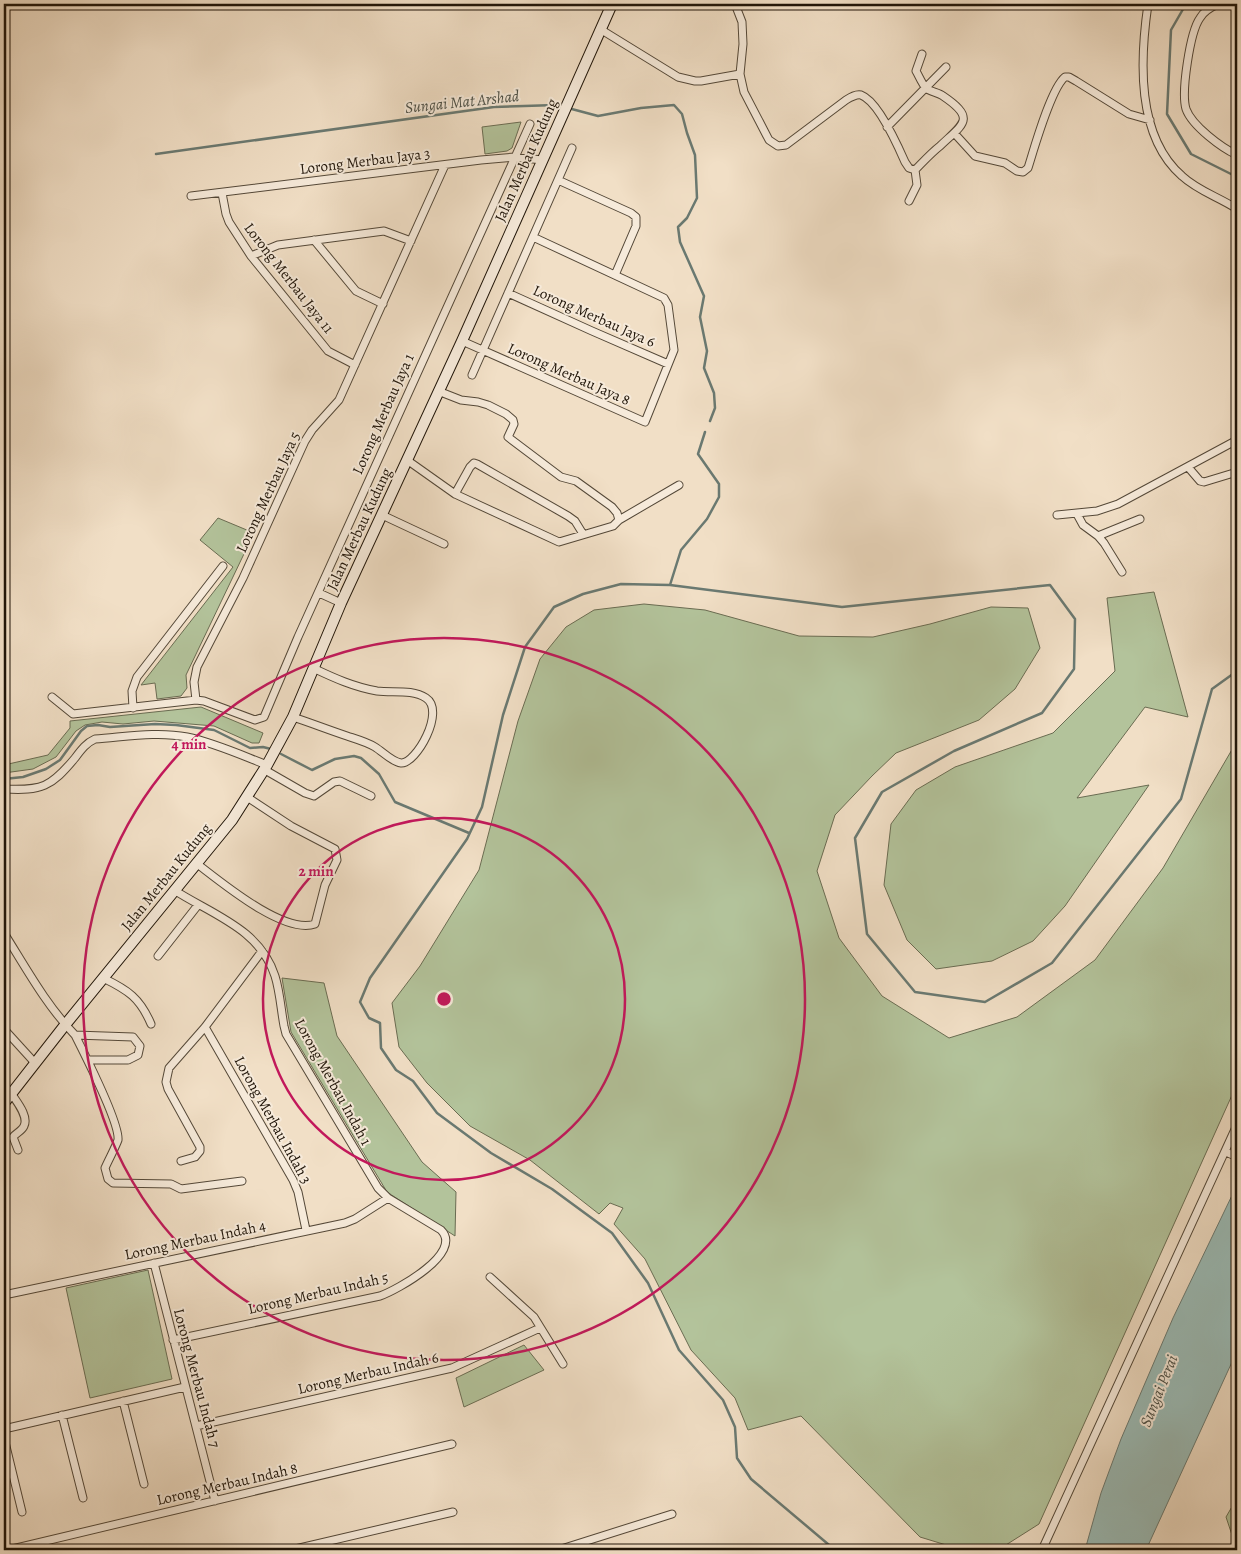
<svg xmlns="http://www.w3.org/2000/svg" width="1241" height="1554" font-family="Alegreya,serif">
  <rect width="100%" height="100%" fill="#f1dfc6"/>
  <filter id="stains"><feTurbulence type="fractalNoise" baseFrequency=".004" numOctaves="4"/><feColorMatrix values="0 0 0 0 .2 0 0 0 0 .09 0 0 0 0 .02 0 0 0 .5 -.17"/></filter>
  <radialGradient id="worn" r=".72"><stop offset=".6" stop-color="#630" stop-opacity="0"/><stop offset="1" stop-color="#630" stop-opacity=".3"/></radialGradient>
  <path fill="#b3c39b" stroke="#6a6c52" d="M521,122L512,148L507,151L485,154L482,127Z
    M218,518L254,533L186,675L187,688L181,696L157,699L155,683L141,685L233,567L200,540Z
    M1154,592L1188,717L1145,707L1077,798L1149,785L1065,906L1033,941L992,961L936,969L907,940L884,885L891,824L916,790L955,767L1053,733L1115,671L1107,598Z
    M644,604L705,610L799,636L873,637L930,624L991,607L1028,608L1040,648L1015,689L979,720L896,753L872,776L835,815L817,871L839,938L882,996L949,1038L1017,1017L1095,960L1163,868L1237,741V1084L1039,1524L998,1550L956,1548L920,1537L801,1416L748,1430L735,1398L691,1350L645,1259L614,1224L623,1208L610,1203L599,1214L530,1160L470,1126L427,1083L399,1047L392,1003L420,966L479,870L518,721L540,659L566,627L594,610Z
    M201,707L263,733L259,743H252L214,726L154,721L123,724L102,722L85,725L76,731L56,757L33,769L4,773V765L48,755L70,728V721Z
    M282,978L324,983L337,1036L422,1162L456,1192L455,1236L387,1192L291,1032Z
    M148,1270L172,1379L90,1398L66,1288Z
    M524,1345L544,1370L464,1407L456,1378Z
    M1237,1498V1550L1226,1517Z"/>
  <path fill="#9bbcb7" stroke="#6a7971" d="M1237,1185V1348L1232,1362L1146,1550H1085L1101,1493L1121,1439L1173,1318Z"/>
  <g fill="none" stroke-linecap="round" stroke-linejoin="round">
    <path stroke="#6a7971" stroke-width="2.5" d="M1186,4L1171,30L1167,114L1191,154L1237,177
      M568,108L598,116L641,108L674,105L682,114L687,133L695,155L697,198L687,218L678,227L680,242L704,296L700,317L707,351L704,368L714,393L715,408L710,421
      M156,154L494,107L556,105L563,107
      M670,585L681,550L707,519L719,497V484L698,454L705,432
      M281,754L312,770L335,759L354,756L361,758L379,774L395,802L469,833
      M4,779L23,777L46,769L60,760L81,731L87,726L98,725L110,727L155,724L176,725L214,730L250,748L263,747L271,749
      M835,1550L751,1479L737,1458L735,1427L723,1400L679,1350L648,1283L612,1233L552,1189L491,1153L437,1113L413,1081L396,1070L381,1048L380,1023L369,1018L360,1002L370,978L467,839L482,807L503,715L525,647L554,607L583,594L621,584L670,585L842,607L1050,585L1075,619L1074,669L1042,713L954,751L882,792L855,838L867,934L915,992L985,1002L1052,963L1181,799L1212,689L1237,671"/>
    <g stroke="#544838" stroke-width="9">
      <path id="street" d="M735,4L742,22L743,44L740,74L744,92L769,140L778,146L786,145L846,100C851,97 856,94 861,95C878,101 898,146 905,162L909,168L915,170
        M1148,4C1140,59 1136,136 1182,176C1198,191 1219,197 1237,209
        M1218,4C1211,7 1204,11 1200,18C1190,32 1181,92 1186,109C1192,126 1222,148 1237,155
        M600,29L678,77L695,81H701L740,74
        M887,127L946,67
        M955,134L975,156L1005,163L1017,171L1023,172L1028,168C1034,149 1051,88 1065,77H1069L1076,81L1129,114L1150,120
        M915,170C923,162 931,153 940,146C963,124 977,119 943,96C938,92 930,92 926,88C922,84 919,76 916,71L922,54
        M558,180L631,213L636,217V226L615,275
        M222,193L226,214L229,222L251,256L328,351L355,365
        M191,196L481,160L515,157L542,160
        M909,201L917,185L915,170
        M314,240L356,291L383,304
        M251,256L278,245L384,231L411,241
        M508,293L592,331L668,364
        M462,341L645,422L674,350L668,305L664,298L533,237
        M472,375L572,148
        M438,391L461,400L478,402L488,405L506,414L513,420L514,424L508,437L561,477L576,481L612,507L617,513L619,520
        M407,460L455,494L559,542L613,526L619,520L679,485
        M1188,467L1200,481L1204,482L1237,472
        M455,494L470,467L474,463L477,464L568,516L575,521L583,534
        M1077,514L1083,525L1098,536L1104,543L1122,572
        M382,515L444,544
        M1057,515L1097,511L1118,504L1237,440
        M1098,536L1140,519
        M319,593L341,603
        M52,697L73,714L196,700L204,701L255,720L264,717L298,637L530,124
        M196,700L194,682L197,667L243,578L305,441L312,430L339,400L445,165
        M133,708L132,691L137,677L223,566
        M293,717C311,723 329,730 347,736C356,739 367,742 375,747C383,752 392,762 401,763C416,764 446,711 426,698C412,689 393,693 377,691C354,687 334,678 313,668
        M265,770L305,793L314,796L334,782L340,781L371,796
        M4,789C42,791 51,787 75,758C81,750 86,743 95,739C125,737 157,731 187,737C215,743 241,755 267,765
        M196,863C221,882 284,935 315,924L325,885L337,860L335,849L291,826L247,797
        M4,933C26,968 46,1005 75,1035C84,1053 120,1123 118,1140C116,1146 108,1161 105,1168L108,1179L113,1183L171,1184L181,1189L242,1181
        M158,956L198,905
        M103,978C128,990 140,998 151,1024
        M205,1027L293,1180L298,1192L306,1230
        M4,1029L35,1063
        M75,1035L133,1037L140,1046L138,1055L128,1060H88
        M11,1093C16,1101 29,1116 24,1126C22,1131 16,1133 13,1137L18,1150
        M1226,1152L1237,1157
        M181,1161L195,1157L200,1151V1147L168,1089L166,1082L169,1068L205,1027L262,951
        M154,1263L215,1501
        M490,1277L534,1317L563,1364
        M4,1295L345,1223L355,1219L388,1198
        M173,1340L380,1296C397,1290 464,1253 441,1230L388,1198L378,1188L286,1034L284,1026C281,1010 280,992 275,976C260,929 213,915 174,890
        M123,1401L144,1484
        M62,1415L83,1498
        M196,1426L452,1368L540,1328
        M4,1429L185,1387
        M4,1438L22,1512
        M8,1550L452,1444
        M291,1550L453,1512
        M558,1550L672,1514
        M1042,1550L1237,1125"/>
    </g>
    <g stroke="#201509" stroke-width="12">
      <path id="secondary" d="M4,1103L65,1025L232,820L267,765L293,717L341,603L462,341L612,4"/>
    </g>
    <use href="#street" stroke="#f6eada" stroke-width="7"/>
    <use href="#secondary" stroke="#f6eada" stroke-width="10"/>
  </g>
  <g fill="none" stroke="#c2185b" stroke-width="2.5">
    <circle cx="444" cy="999" r="181"/>
    <circle cx="444" cy="999" r="361"/>
  </g>
  <g text-anchor="middle" dominant-baseline="central" stroke-width="4" stroke-linejoin="round" paint-order="stroke">
    <g font-size="15" fill="#201509" stroke="#f6eada">
      <text transform="translate(526 160) rotate(-66)">Jalan Merbau Kudung</text>
      <text transform="translate(365 161) rotate(-7)">Lorong Merbau Jaya 3</text>
      <text transform="translate(289 278) rotate(52)">Lorong Merbau Jaya 11</text>
      <text transform="translate(594 316) rotate(24)">Lorong Merbau Jaya 6</text>
      <text transform="translate(569 374) rotate(24)">Lorong Merbau Jaya 8</text>
      <text transform="translate(383 414) rotate(-66)">Lorong Merbau Jaya 1</text>
      <text transform="translate(268 492) rotate(-65)">Lorong Merbau Jaya 5</text>
      <text transform="translate(359 529) rotate(-65)">Jalan Merbau Kudung</text>
      <text transform="translate(166 877) rotate(-51)">Jalan Merbau Kudung</text>
      <text transform="translate(333 1082) rotate(61)">Lorong Merbau Indah 1</text>
      <text transform="translate(273 1120) rotate(61)">Lorong Merbau Indah 3</text>
      <text transform="translate(195 1240) rotate(-12)">Lorong Merbau Indah 4</text>
      <text transform="translate(318 1293) rotate(-13)">Lorong Merbau Indah 5</text>
      <text transform="translate(368 1373) rotate(-13)">Lorong Merbau Indah 6</text>
      <text transform="translate(197 1378) rotate(75)">Lorong Merbau Indah 7</text>
      <text transform="translate(227 1484) rotate(-13)">Lorong Merbau Indah 8</text>
    </g>
    <g font-size="16" font-style="italic" fill="#4b4f46" stroke="#f6eada">
      <text transform="translate(462 102) rotate(-6)">Sungai Mat Arshad</text>
      <text transform="translate(1159 1391) rotate(-68)">Sungai Perai</text>
    </g>
  </g>
  <circle cx="444" cy="999" r="8" fill="#c2185b" stroke="#f6eada" stroke-width="2.5"/>
  <g font-size="15" text-anchor="middle" font-weight="bold" fill="#c2185b" stroke="#f6eada" stroke-width="4" stroke-linejoin="round" paint-order="stroke">
    <text x="189" y="749">4 min</text>
    <text x="316" y="876">2 min</text>
  </g>
  <rect width="1241" height="1554" fill="none" stroke="#f1dfc6" stroke-width="20"/>
  <rect x="5" y="5" width="1231" height="1544" fill="none" stroke="#201509" stroke-width="2.5"/>
  <rect x="10" y="10" width="1221" height="1534" fill="none" stroke="#201509"/>
  <rect width="100%" height="100%" filter="url(#stains)"/>
  <rect width="100%" height="100%" fill="url(#worn)"/>
</svg>
